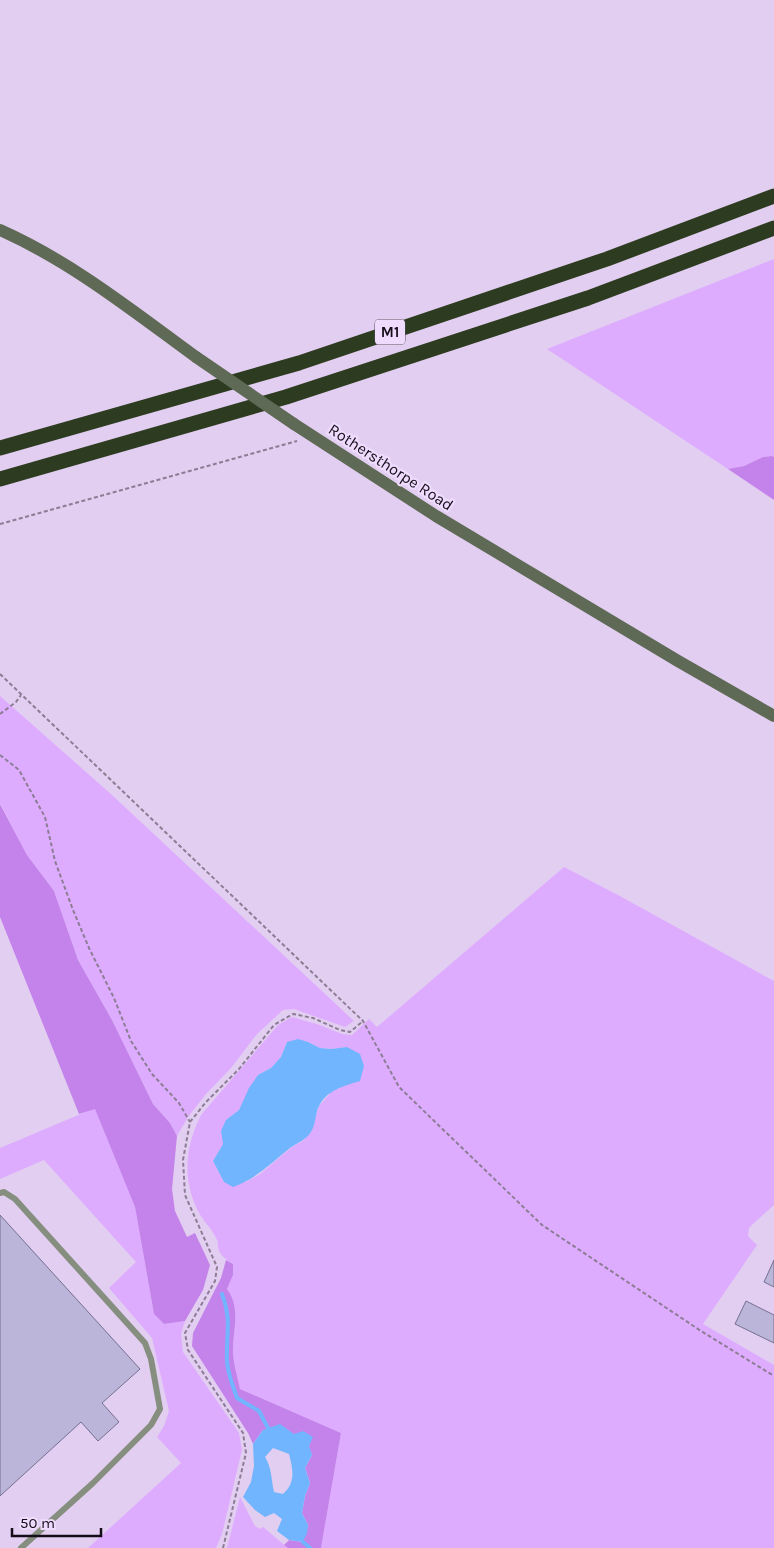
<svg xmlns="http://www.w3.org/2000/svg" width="774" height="1548" font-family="Karla,sans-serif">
  <rect width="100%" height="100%" fill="#e2cef0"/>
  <path fill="#deacff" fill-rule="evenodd" d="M774,259V457L772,456L763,457L744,466L728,469L547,349Z
    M0,696L112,795L354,1021L345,1027L294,1009L283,1010L257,1034L231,1068L206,1094L188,1117L177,1136L170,1123L153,1104L112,1020L78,960L54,891L27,855L0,803Z
    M564,867L618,895L774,981V1205L753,1224L749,1228L748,1236L757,1245L703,1324L774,1365V1548H321L341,1433L240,1389C238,1378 234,1366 233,1354C232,1332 242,1309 227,1289L233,1275V1264C227,1260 220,1256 218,1248C218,1246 218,1241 217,1240C213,1230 203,1221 198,1211C182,1179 185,1147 201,1115L278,1025L292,1017L317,1024L342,1034L352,1035L369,1019L377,1027ZM287,1042H308L320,1048L331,1049L347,1047L344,1086L332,1091L319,1106L311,1132L304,1140L292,1147L260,1174L246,1182H224L213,1161L223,1144L226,1120L239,1110L258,1075L271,1068L281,1057Z
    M95,1108L135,1207L154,1314L164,1324L185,1321L181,1334L183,1352L239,1433L242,1450L222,1534L216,1548H88L181,1463L157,1437L164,1426L169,1411L152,1338L109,1288L136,1262L44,1160L0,1179V1148Z
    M240,1497L255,1526L260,1529L263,1527L288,1548H227Z"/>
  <path fill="#c483eb" d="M772,456L774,457V500L728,469L744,466L763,457Z
    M0,804L27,855L54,891L78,960L112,1020L153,1104L170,1123L177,1136L172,1189L175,1211L187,1237L195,1233L210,1265L203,1290L185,1321L164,1324L154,1314L135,1207L95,1109L79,1114L0,917Z
    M226,1260L233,1264V1275L227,1289C242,1309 232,1332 233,1354C234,1366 238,1378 240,1389L341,1433L321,1548H288L284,1545L289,1540L303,1542L308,1525L302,1513L305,1496L310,1483L305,1468L312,1455L294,1434L263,1430L253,1444L248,1433L192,1346L193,1333L221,1278Z"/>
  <path fill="#71b5fe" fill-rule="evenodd" d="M298,1039L308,1042L320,1048L331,1049L347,1047L360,1054L364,1066L360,1081C344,1086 327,1090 319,1106C315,1114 316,1124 311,1132C306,1140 297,1143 290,1148C271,1163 256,1179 233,1187L224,1182L213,1161L223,1144L221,1131L226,1120L239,1110L249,1088L258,1075L271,1068L281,1057L287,1042Z
    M280,1424L294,1434L303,1431L313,1437L309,1446L312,1455L305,1468L310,1483L305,1496L302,1513L308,1525L307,1533L303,1542L289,1540L277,1531L282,1519L274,1513L265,1517L255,1510L243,1497L251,1482L254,1466L253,1444L263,1430ZM273,1448L289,1454C293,1470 296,1482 283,1494L274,1492C271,1479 272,1468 265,1457Z"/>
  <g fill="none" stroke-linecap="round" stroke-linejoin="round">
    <path stroke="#71b5fe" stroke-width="4" d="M222,1294C232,1321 226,1333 227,1360C227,1372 233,1386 237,1398L259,1411L268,1428
      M303,1542L310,1548"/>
  </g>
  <path fill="#bab5d9" stroke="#757091" d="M0,1215L140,1369L102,1403L119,1422L98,1441L81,1422L0,1496Z
    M774,1260V1287L764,1282Z
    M746,1301L774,1315V1343L735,1324Z"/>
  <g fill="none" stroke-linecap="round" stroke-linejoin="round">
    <path stroke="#8c7d95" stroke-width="2" stroke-dasharray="4 2.5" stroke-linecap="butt" d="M0,524L297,441
      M0,674L363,1021L399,1087L542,1225L701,1331L774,1376
      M0,714L16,702L21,695
      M0,755L19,770L45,817L55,861L73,910L89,948L114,998L131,1041L152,1074L179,1103L190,1122
      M223,1548L246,1453L243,1433L188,1350L185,1333L215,1281L217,1267L185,1195L183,1160L190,1122L206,1102L239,1069L274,1025L293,1014L313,1018L340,1030L350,1032L362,1022"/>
    <path stroke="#858e7f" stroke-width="6" d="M0,1193L4,1192L15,1199L145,1343L151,1359L160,1409L151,1425L93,1483L21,1548"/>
    <path stroke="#5f6a56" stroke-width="12" d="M0,230C72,262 133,311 196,357
      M294,424L436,516L678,661L774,716"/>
    <path stroke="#2d3c20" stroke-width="15" d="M0,448L299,363L607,259L774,196
      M0,479L286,397L588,298L774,228"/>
    <path stroke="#5f6a56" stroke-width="12" d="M196,357L294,424"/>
  </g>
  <g text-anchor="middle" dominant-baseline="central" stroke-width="4.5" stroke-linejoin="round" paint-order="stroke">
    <rect fill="#efdbfd" stroke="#564b5d" stroke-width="1" x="375" y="319.5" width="30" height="25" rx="4"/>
    <g font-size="15" font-weight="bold" fill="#140d18">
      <text x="390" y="332">M1</text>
    </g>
    <g font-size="16" fill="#140d18" stroke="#efdbfd">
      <text transform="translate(391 467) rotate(33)">Rothersthorpe Road</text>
    </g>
  </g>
  <path d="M12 1528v8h89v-8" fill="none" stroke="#140d18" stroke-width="2.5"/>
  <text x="20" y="1528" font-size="15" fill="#140d18" stroke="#efdbfd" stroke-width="4" paint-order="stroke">50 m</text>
</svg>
